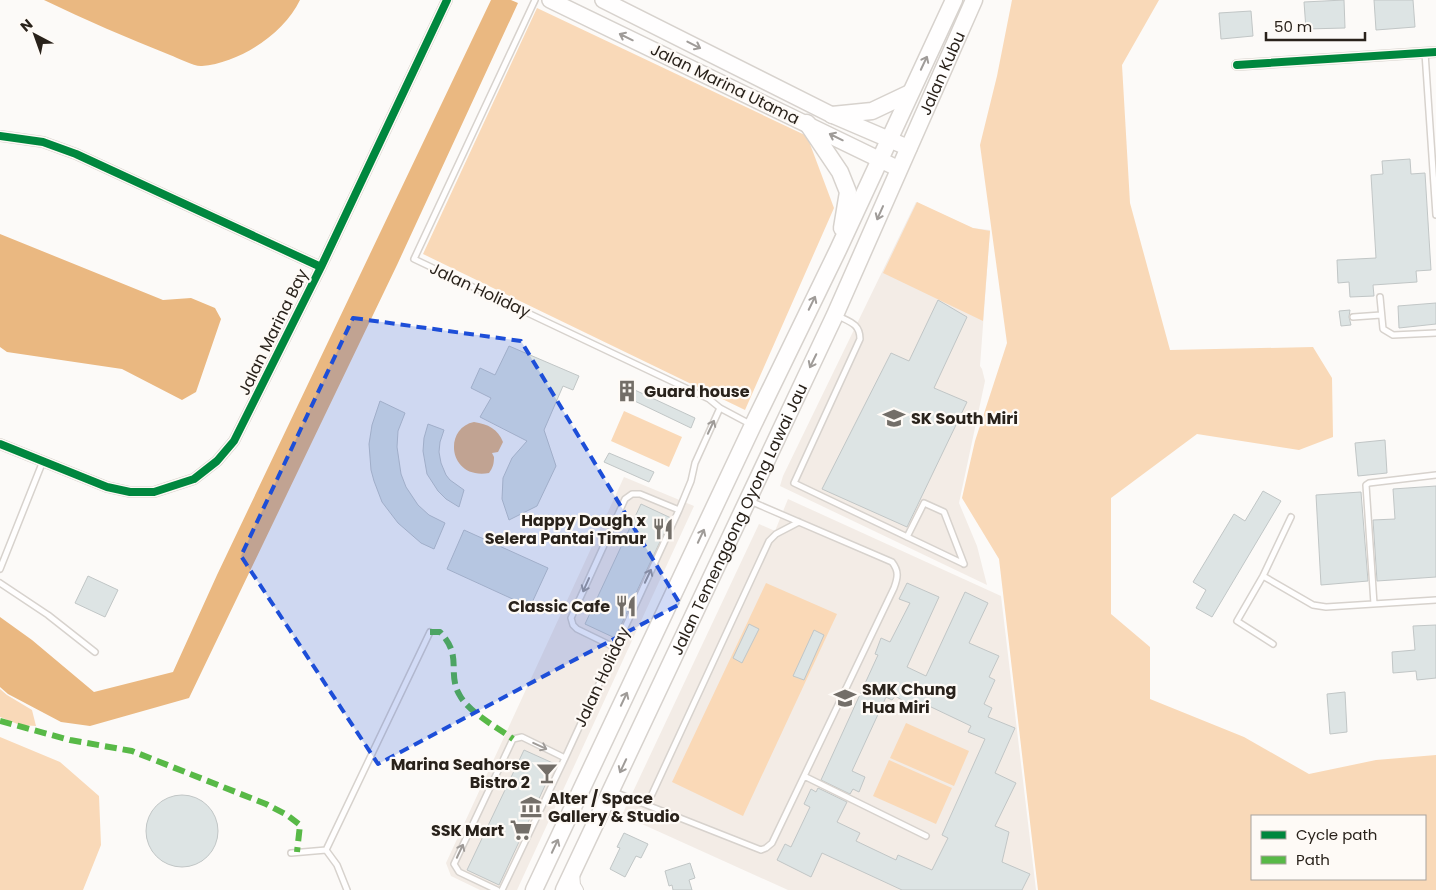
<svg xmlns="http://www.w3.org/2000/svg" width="1436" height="890" font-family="Poppins,sans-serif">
  <rect width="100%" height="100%" fill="#fcfaf8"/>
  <path fill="#f3ece6" d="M916,202L972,228L990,230L980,366L982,369L985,381L959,503L977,546L987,585L780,486L783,476Z
    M624,477L694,506L517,890H480L451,876L446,863Z
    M788,499L1001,596L1036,890H788L622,815L759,524L775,531Z"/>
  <path fill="#fad9b7" d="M917,202L973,228L990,231L983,321L883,273Z
    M624,411L682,437L669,467L611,441Z
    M766,583L837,614L743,816L672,782Z
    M906,723L969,751L954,786L890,758Z
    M889,760L952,788L936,824L873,796Z"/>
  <path fill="#f9d9b8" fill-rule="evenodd" d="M1012,0H1159L1122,65L1130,203L1170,350L1313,347L1332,378L1333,437L1299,450L1197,434L1111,498V614L1150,647V699L1244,737L1309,774L1376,760L1436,755V890H1038L999,559L962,498L975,441L1007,343L980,145L997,76ZM1252,816H1425V879H1252Z
    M537,8L807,136L834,208L745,410L423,254Z
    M0,689L7,695L32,710L36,726L20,725L0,717Z
    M0,737L60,762L99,796L101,845L83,890H0Z"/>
  <path fill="#eab881" d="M44,0H300C284,34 239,63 202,66C195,67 178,58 170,55C127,38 86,20 44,0Z
    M491,0H511L518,3L397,265L189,698L90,726L61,722L8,694L0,687V617L32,640L94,692L173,672L217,575Z
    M0,234L163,300L191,298L215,308L221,319L196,392L182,400L122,369L7,352L0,347Z
    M474,422C488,424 498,429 503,442L498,452L492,453L494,457C494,463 493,468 489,473C448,480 443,428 474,422Z"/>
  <path fill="#dde4e4" stroke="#c1c6c6" d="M1344,0L1345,28L1306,29L1304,2Z
    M1374,0H1413L1415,27L1376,30Z
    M1251,11L1253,36L1221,39L1219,13Z
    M1410,159L1411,174L1425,173L1431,270L1416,271L1417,282L1373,285L1374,296L1350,297L1349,282L1338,283L1337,260L1376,258L1371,175L1383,174L1382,161Z
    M938,300L967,317L934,388L967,402L907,527L822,489L891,353L909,361Z
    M1436,303V324L1399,328L1398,306Z
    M1350,310L1349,317L1351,325L1341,326L1339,311Z
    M509,346L579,376L573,390L563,386L544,430L556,466L537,506L509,520L502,499L503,478L512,458L527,441L480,417L491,398L471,388L480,368L495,375Z
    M624,385L695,418L691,428L620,394Z
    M380,401L405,413L398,431L397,447L401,474L406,487L418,505L429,515L445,523L434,549L421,543L398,523L382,502L374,481L371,470L369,444L372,425Z
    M428,424L444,430L440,442L439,452L441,463L446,475L450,480L464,490L459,507L446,499L438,491L427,474L423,451L424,438Z
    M1385,440L1387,473L1358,476L1355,443Z
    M609,453L654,472L649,482L604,462Z
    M1436,486V577L1377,581L1373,520L1395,519L1393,489Z
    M1263,491L1281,501L1212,617L1196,608L1206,590L1193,582L1234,514L1245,521Z
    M1361,492L1368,581L1321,585L1316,495Z
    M641,504L671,518L615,638L585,624Z
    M464,530L548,568L530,607L447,569Z
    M88,576L118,590L105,617L75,603Z
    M907,583L939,597L907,667L926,676L965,592L988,603L969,643L999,656L989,677L995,680L984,704L992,708L988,717L1015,728L995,773L1016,783L995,826L1009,832L1002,862L1030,874L1022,890H902L822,853L811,877L777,860L785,844L791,847L810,807L804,804L811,789L816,792L818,788L847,802L837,822L860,833L856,841L896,860L898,855L932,870L948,838L942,835L985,739L968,732L971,726L929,706L926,714L895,696L892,700L886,697L852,771L865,777L859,792L853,789L850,794L821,780L878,655L875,654L881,638L890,642L910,603L899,599Z
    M749,624L759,629L742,663L733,658Z
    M1436,625V678L1417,680L1416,671L1393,673L1392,652L1415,650L1413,626Z
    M814,630L824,635L804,680L793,676Z
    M1345,692L1347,732L1330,734L1327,694Z
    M524,750L555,764L499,885L467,870Z
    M146 831a36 36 0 1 1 72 0a36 36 0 1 1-72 0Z
    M624,833L648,844L641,858L636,856L625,877L610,869L620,848L617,847Z
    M690,863L695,878L689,880L692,890H673L672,885L669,886L665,871Z"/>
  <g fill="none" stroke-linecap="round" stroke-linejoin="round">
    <g stroke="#d7d2cd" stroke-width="8">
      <path id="service" d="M535,0L414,259L709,399L720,408L750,424
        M1425,53L1436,215
        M1380,297L1383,329L1393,335L1436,333
        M838,316C850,322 860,324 860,339L794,483L964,564
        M1353,317L1381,315
        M907,537L924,503L944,512L964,564
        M0,569L43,461
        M1263,576L1313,605L1326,607L1436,600
        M0,583L48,615L95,652
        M1374,604L1366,485L1369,483L1436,475
        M1273,644L1237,621L1263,576L1291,517
        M616,648L577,629L573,625L571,618L625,499L632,494H640L679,510
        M804,776L926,836
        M614,792L761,850L766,848L772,843L894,588C898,577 899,571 892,562L750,501
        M647,805L769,541L776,534L799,522
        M326,850L430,632
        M326,850L337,865L347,890
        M291,853L326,850
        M497,890L459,872L454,864L513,739L522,737L565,758
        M502,890L565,758L679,510L691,481L695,463L720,408"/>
    </g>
    <g stroke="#d7d2cd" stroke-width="12">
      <path id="minor" d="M1237,65L1436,52
        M0,136L43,142L76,154L321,267
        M0,444L107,487L130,492H154L194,479L217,461L234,441L321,267L447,0
        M574,873L575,885L578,890"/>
    </g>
    <g stroke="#d7d2cd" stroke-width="18">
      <path id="secondary" d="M550,0L899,169
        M603,0L832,115L909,148"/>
    </g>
    <g stroke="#d7d2cd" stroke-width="19">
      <g id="primary">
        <path d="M832,115L872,111L910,93"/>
        <path d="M807,123L840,172L848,192L842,228"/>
        <path d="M534,890L753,425L838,250L954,0"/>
        <path id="s1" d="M564,890L835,315L974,0"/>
      </g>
    </g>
    <use href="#service" stroke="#fffefe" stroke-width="5"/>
    <use href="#minor" stroke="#fffefe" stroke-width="10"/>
    <use href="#secondary" stroke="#fffefe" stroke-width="15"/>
    <use href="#primary" stroke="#fffefe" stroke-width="16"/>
    <path stroke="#58b947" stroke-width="6" stroke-dasharray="12 6" stroke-linecap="butt" d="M430,632H440C463,656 447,672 459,694C468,712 497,727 513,739
      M0,721L70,740L132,751L266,804L287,815L300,825L297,852"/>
    <g stroke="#fefaf6" stroke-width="11">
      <path id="cycleway" d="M1237,65L1436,52
        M0,136L43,142L76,154L321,267
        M0,444L107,487L130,492H154L194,479L217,461L234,441L321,267L447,0"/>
    </g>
    <use href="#cycleway" stroke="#00873e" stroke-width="8"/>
  </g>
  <defs><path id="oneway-shaft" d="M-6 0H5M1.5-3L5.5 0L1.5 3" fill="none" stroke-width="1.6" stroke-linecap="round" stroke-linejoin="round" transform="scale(1.25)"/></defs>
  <g stroke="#9f9b98">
    <use href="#oneway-shaft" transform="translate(626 37) rotate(-154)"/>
    <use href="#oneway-shaft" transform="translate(694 45) rotate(27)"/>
    <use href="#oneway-shaft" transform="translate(924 63) rotate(-65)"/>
    <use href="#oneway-shaft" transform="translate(836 137) rotate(-154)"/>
    <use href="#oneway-shaft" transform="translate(880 213) rotate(114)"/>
    <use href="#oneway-shaft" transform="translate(812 303) rotate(-64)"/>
    <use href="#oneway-shaft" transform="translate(813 361) rotate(116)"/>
    <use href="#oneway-shaft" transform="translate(711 427) rotate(-65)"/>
    <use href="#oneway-shaft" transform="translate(701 536) rotate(-65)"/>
    <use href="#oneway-shaft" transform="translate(648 576) rotate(-65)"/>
    <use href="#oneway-shaft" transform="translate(586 585) rotate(114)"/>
    <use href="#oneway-shaft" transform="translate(624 699) rotate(-65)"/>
    <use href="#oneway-shaft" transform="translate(540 746) rotate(25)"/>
    <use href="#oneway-shaft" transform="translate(623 766) rotate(115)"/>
    <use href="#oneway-shaft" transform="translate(555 846) rotate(-65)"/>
    <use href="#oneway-shaft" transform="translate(460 851) rotate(-65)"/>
  </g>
  <path fill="#1d4ed8" fill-opacity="0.2" stroke="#1d4ed8" stroke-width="4" stroke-dasharray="10 6" stroke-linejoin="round" d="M353,318L521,341L680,604L378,764L241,556Z"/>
  <defs>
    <g id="building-bare" transform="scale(1.725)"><path d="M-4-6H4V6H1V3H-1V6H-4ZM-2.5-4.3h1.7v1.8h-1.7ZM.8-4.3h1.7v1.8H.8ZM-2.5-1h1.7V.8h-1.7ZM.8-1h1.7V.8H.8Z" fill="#736e68" stroke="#fefaf6" stroke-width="2.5" paint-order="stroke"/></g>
    <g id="school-bare" transform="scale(1.725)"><path d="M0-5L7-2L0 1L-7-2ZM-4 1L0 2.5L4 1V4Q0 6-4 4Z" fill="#736e68" stroke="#fefaf6" stroke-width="2.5" paint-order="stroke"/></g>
    <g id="restaurant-bare" transform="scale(1.725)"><path d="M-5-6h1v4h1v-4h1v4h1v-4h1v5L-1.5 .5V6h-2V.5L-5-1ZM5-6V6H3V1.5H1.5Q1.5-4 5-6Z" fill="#736e68" stroke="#fefaf6" stroke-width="2.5" paint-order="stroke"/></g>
    <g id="bar-bare" transform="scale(1.725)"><path d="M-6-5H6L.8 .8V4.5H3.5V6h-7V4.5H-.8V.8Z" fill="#736e68" stroke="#fefaf6" stroke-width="2.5" paint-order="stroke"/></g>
    <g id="museum-bare" transform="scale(1.725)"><path d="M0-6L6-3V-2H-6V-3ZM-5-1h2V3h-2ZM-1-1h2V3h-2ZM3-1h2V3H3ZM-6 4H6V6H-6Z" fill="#736e68" stroke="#fefaf6" stroke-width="2.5" paint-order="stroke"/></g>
    <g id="supermarket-bare" transform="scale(1.725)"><path d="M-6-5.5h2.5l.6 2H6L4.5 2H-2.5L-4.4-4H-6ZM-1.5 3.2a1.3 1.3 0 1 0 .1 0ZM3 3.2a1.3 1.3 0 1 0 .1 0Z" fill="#736e68" stroke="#fefaf6" stroke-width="2.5" paint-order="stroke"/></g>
  </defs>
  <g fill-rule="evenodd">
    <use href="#building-bare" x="627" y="391"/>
    <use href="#school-bare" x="894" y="418"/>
    <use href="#restaurant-bare" x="663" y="529"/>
    <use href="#restaurant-bare" x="626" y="606"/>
    <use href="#school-bare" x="845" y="698"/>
    <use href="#bar-bare" x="547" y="773"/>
    <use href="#museum-bare" x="531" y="807"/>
    <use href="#supermarket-bare" x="521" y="830"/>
  </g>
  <g text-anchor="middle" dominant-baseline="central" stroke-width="4.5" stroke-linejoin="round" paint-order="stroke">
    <g font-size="16" fill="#29221b" stroke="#fefaf6">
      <text stroke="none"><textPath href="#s1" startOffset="900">Jalan Kubu</textPath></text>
      <text transform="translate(725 84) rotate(26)">Jalan Marina Utama</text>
      <text transform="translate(480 290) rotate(25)">Jalan Holiday</text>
      <text transform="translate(273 332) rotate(-64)">Jalan Marina Bay</text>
      <text stroke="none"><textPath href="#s1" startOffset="410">Jalan Temenggong Oyong Lawai Jau</textPath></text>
      <text transform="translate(602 677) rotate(-65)">Jalan Holiday</text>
    </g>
    <g font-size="16" font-weight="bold" fill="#29221b" stroke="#fefaf6" text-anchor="start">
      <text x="644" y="391">Guard house</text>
      <text x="911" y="418">SK South Miri</text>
      <text x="646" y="520" text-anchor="end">Happy Dough x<tspan x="646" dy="18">Selera Pantai Timur</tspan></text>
      <text x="610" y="606" text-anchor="end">Classic Cafe</text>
      <text x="862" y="689">SMK Chung<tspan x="862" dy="18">Hua Miri</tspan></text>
      <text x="530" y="764" text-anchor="end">Marina Seahorse<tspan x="530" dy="18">Bistro 2</tspan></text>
      <text x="548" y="798">Alter / Space<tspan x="548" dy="18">Gallery &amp; Studio</tspan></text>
      <text x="504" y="830" text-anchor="end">SSK Mart</text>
    </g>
  </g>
  <rect x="1251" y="815" width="175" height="65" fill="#fefaf6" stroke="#a9a49e"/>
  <rect x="1261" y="831" width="25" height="8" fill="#00873e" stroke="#a9a49e"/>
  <text x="1296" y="840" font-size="15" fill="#29221b">Cycle path</text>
  <rect x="1261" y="856" width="25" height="8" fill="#58b947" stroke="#a9a49e"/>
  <text x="1296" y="865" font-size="15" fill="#29221b">Path</text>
  <g transform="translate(35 35) rotate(319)" stroke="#fefaf6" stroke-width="4" paint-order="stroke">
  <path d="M0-4L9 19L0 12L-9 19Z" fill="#29221b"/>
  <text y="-8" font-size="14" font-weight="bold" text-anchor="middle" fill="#29221b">N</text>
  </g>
  <path d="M1266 32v8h99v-8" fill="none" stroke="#29221b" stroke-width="2.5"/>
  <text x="1274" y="32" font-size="15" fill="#29221b" stroke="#fefaf6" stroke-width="4" paint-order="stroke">50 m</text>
</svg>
